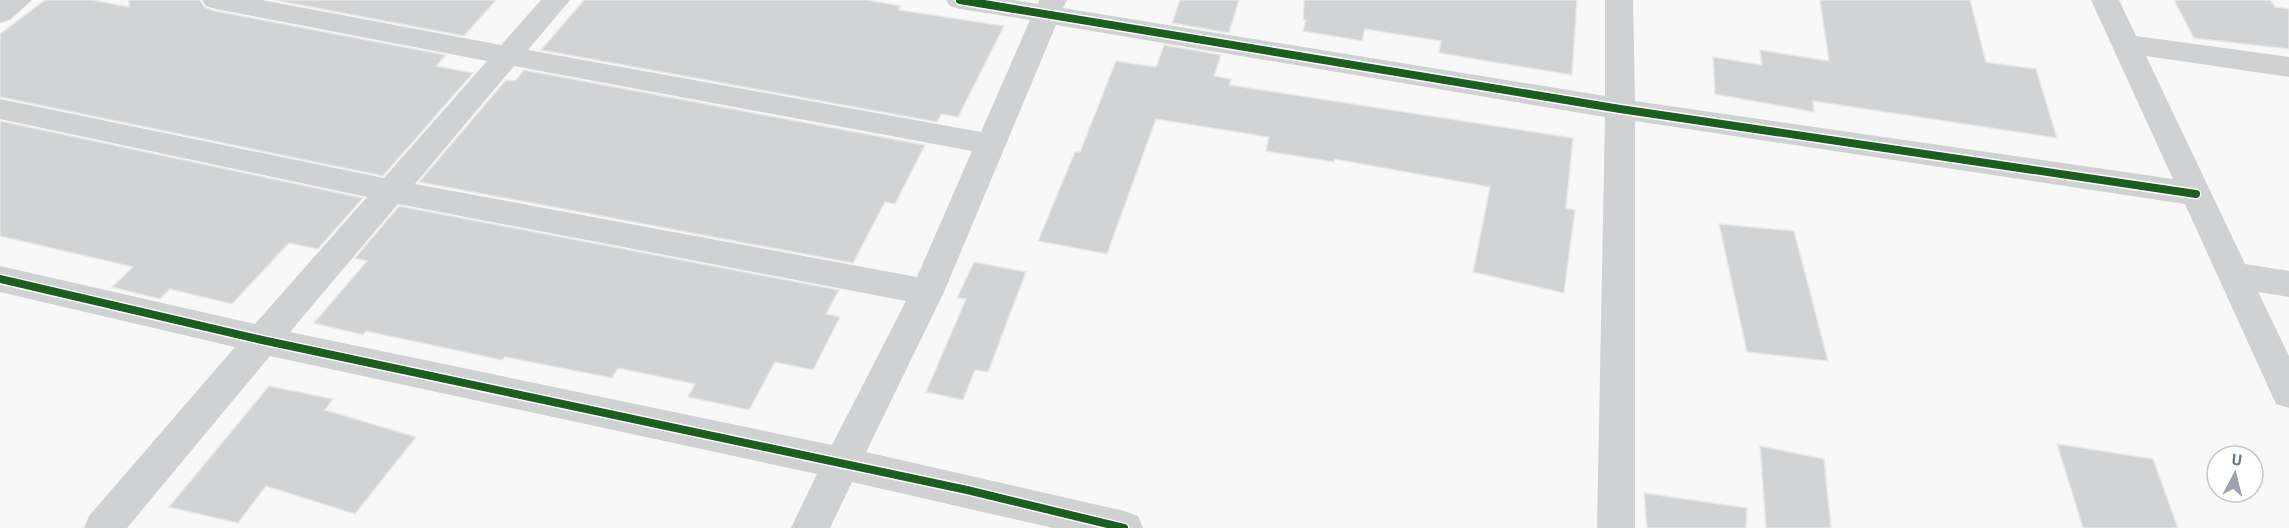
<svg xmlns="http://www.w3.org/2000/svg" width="2289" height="528" font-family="'Titillium Web',sans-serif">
  <rect width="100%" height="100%" fill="#f8f8f8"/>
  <path fill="#d2d3d4" stroke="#e8e8e8" stroke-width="1.5" d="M45,0H92L129,7V0H200L205,8L215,11L446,55L436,66L473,73L383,176L0,97V34Z
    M274,0H496L464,36Z
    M584,0H867L901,6L899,10L1004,26L958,117L941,114L937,122L541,50Z
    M1180,0H1239L1229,33L1172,23Z
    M1304,0H1577L1572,75L1439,53L1441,41L1365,29L1362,41L1303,31L1306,20H1303Z
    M1820,0H1970L1986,62L2036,69L2057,138L1813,101L1814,112L1715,94L1713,57L1762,65L1760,50L1829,61Z
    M2174,0H2270L2275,7L2289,9V49L2194,38Z
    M1164,45L1221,55L1214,76L1231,79L1229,85L1573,138L1566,208L1575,210L1564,293L1473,272L1490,187L1335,159L1334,162L1266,151L1269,137L1156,119L1107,254L1038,241L1075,152H1080L1116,61L1156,67Z
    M524,70L925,145L895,204L885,202L853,263L419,182L506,80L515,81Z
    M0,121L363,198L318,249L289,243L232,304L170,289L160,299L112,287L133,267L0,236Z
    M399,206L839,290L826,314L840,317L813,370L775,362L749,410L688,397L695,384L618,368L612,378L505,357L502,360L366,331L363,335L314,323L367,261L355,258Z
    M1719,224L1794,231L1828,361L1747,352Z
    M974,262L1026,272L988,372L975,370L963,400L926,392L966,299L957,298Z
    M269,386L333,399L325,410L416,437L355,514L266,486L238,523L169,507Z
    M2057,444L2153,459L2178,528H2083Z
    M1760,446L1824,459L1831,528H1766Z
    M1644,493L1747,508L1746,528H1647Z"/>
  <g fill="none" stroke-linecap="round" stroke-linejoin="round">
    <path fill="#d0d1d3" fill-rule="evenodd" d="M0,0H32L10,20L0,23Z
      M202,0H262L501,45L541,0H570L528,50L981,132L1030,20L960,9L950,6L946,0H1013L1038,4L1039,0H1067L1063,8L1605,96V0H1633L1635,101L2173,179L2091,0H2119L2136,36L2289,57V77L2146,56L2245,264L2289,271V297L2258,292L2289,356V408L2276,404L2185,204L1635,121V528H1597L1605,117L1056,25L944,292L866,452L1124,511L1138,516L1143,528H1053L852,482L830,528H791L817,474L270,356L127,528H84L89,516L235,347L0,292V266L255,324L367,197L0,119V99L384,178L487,61L216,9L206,6ZM514,66L972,151L917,277L415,184ZM398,204L906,301L832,445L290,332Z"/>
    <g stroke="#fff" stroke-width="11">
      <path id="cycleway" d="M960,0L1620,109L2196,194
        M0,279L262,340L967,490L1124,528"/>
    </g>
    <use href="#cycleway" stroke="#1b5e20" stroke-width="8"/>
  </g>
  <g transform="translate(2235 474) rotate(7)"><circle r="28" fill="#ffffff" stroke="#c3c8cf" stroke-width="1.5"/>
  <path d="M0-4.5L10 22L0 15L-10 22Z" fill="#9ba3af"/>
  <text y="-9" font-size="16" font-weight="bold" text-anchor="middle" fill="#697588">U</text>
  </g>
</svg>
